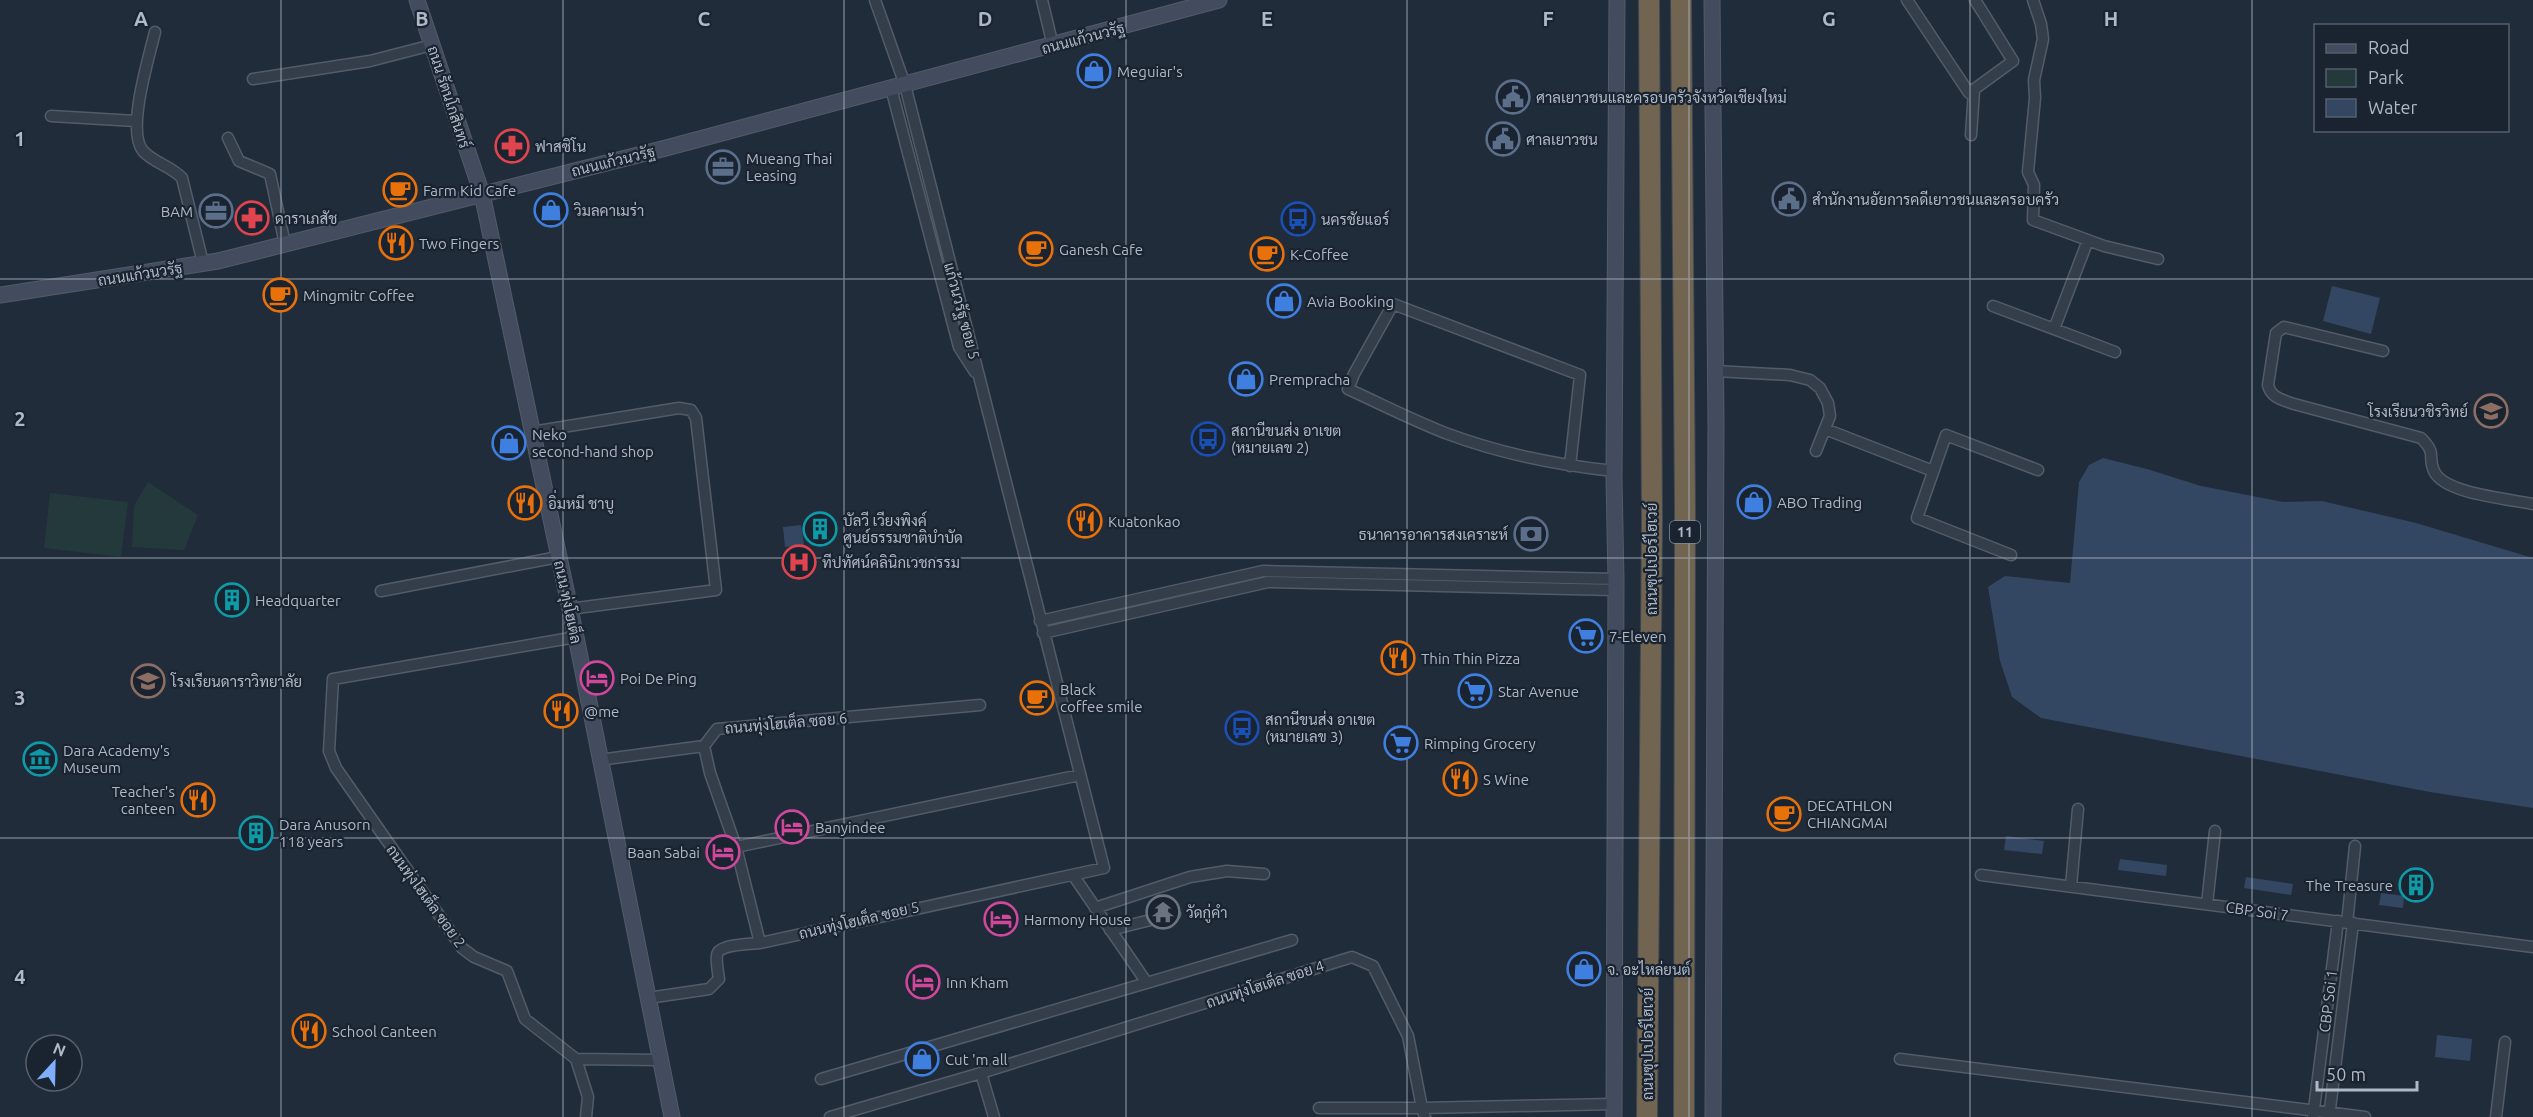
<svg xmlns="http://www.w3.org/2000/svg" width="2533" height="1117" font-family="Ubuntu,Sarabun,sans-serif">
  <rect width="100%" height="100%" fill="#212c3b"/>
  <path fill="#23393c" d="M148,482L198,515L184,550L132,547L134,506Z
    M50,493L128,502L121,557L44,548Z"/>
  <path fill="#334763" d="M2332,286L2380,298L2371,334L2323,321Z
    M2103,458L2147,469L2201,486L2283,502L2322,501L2416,523L2533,558V808L2430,792L2041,718L2012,697L2000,661L1988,587L2005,576L2070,583L2079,482L2089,465Z
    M801,525L804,545L785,547L783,527Z
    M2006,836L2044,841L2042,854L2004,850Z
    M2120,859L2167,865L2166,876L2118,870Z
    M2246,877L2293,884L2291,895L2244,888Z
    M2381,893L2404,896L2403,908L2379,905Z
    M2437,1035L2472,1039L2470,1061L2435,1057Z"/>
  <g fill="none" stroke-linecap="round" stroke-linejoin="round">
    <g stroke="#525b69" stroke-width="13">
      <path id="street" d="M1042,0L1053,46
        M1907,0L1969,93L2013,61L1975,0
        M2033,0L2041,24L2043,39L2034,80L2035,98L2028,172L2034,185L2033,220L2104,246L2158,259
        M155,32C149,57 126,131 143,151C154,163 171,166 182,178L203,263
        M253,79L370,61L432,45
        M891,88L959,347L975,372
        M51,116L136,121
        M1971,135L1974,91
        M228,138L239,161L270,174L285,244
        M1993,306L2115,352
        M2054,329L2088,240
        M2383,351L2284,327L2276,333L2268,385C2271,398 2283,400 2294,404L2421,438C2438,455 2427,456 2434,471C2444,494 2510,499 2533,504
        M1715,371L1790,375L1810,380L1820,388L1828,403L1830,416L1816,451
        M1825,429L1933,471
        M532,432L679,408L691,410L696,418L716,590L569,609
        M1570,466L1580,375L1393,304L1354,374L1348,389C1381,404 1414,421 1448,434C1502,454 1557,465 1614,471
        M2011,555L1917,518L1946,435L2038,470
        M381,591L558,557
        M1040,621L1263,571L1616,579
        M1043,633L1268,582L1616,590
        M576,637L333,679L329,751L336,768L462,948L474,957L507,971L525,1019L576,1059L660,1060
        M704,746L710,773L736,847L760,943
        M599,760L704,746L717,729L980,705
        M736,847L1080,775
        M1073,875L1147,983
        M1981,875L2533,947
        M2071,886L2078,809
        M2207,904L2215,831
        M1095,908L1190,877L1227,871L1264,874
        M2347,923L2355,846
        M1110,930L1175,914
        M648,998L709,989L719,979C718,972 716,963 717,955C718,944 751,944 760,943L1104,868L905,85L875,0
        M576,1059L588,1097L586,1117
        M1900,1059L2365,1117
        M981,1073L994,1117
        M821,1079L1292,940
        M1319,1108H1422L1425,1117
        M830,1117L981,1073L1352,957L1373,966L1408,1036L1422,1108L1614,1104
        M2313,1117L2338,921
        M2329,1117L2353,923
        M2496,1117L2505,1042"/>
    </g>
    <g stroke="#525b69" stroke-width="17">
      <path id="secondary" d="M417,0L482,194L576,637L672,1117
        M1712,0L1716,424L1713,1117
        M0,295L218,261L666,148L1219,0
        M1614,1117L1616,579L1614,478L1617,0"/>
    </g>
    <g stroke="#3f4856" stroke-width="22">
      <path id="highway" d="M1681,0L1685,508L1684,1117
        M1647,1117L1652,521L1649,0"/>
    </g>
    <use href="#street" stroke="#343e4b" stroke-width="10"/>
    <use href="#secondary" stroke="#424c5e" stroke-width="15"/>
    <use href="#highway" stroke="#716551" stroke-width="20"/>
  </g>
  <path fill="none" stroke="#afb8c7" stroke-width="1.5" stroke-opacity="0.55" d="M281,0V1117M563,0V1117M844,0V1117M1126,0V1117M1407,0V1117M1689,0V1117M1970,0V1117M2252,0V1117M0,279H2533M0,558H2533M0,838H2533"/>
  <defs>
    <g id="shop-ring" transform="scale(1.725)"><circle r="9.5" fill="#1a2330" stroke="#3f7fe0" stroke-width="1.5"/><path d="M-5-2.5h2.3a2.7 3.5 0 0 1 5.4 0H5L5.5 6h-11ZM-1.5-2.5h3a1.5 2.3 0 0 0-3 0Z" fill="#3f7fe0"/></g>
    <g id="civic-ring" transform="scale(1.725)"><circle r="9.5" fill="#1a2330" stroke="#5c6f8a" stroke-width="1.5"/><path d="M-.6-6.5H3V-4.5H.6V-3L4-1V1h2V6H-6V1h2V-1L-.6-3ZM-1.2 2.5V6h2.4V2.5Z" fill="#5c6f8a"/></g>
    <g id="pharmacy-ring" transform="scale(1.725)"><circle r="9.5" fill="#1a2330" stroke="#e0444e" stroke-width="1.5"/><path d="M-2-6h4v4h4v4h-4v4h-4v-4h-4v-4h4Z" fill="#e0444e"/></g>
    <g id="office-ring" transform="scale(1.725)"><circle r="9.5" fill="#1a2330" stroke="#5c6f8a" stroke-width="1.5"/><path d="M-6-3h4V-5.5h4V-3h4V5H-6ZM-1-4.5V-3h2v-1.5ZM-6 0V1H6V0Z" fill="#5c6f8a"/></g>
    <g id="cafe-ring" transform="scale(1.725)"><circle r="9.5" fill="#1a2330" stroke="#e8710a" stroke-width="1.5"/><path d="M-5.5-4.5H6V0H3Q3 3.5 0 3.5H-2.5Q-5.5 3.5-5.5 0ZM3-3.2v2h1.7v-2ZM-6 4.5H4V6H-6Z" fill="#e8710a"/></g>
    <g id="bus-ring" transform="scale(1.725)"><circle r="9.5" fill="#1a2330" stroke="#1a4fb4" stroke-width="1.5"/><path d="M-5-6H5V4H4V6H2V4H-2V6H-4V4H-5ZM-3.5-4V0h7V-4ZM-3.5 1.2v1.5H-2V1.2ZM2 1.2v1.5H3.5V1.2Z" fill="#1a4fb4"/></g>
    <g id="restaurant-ring" transform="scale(1.725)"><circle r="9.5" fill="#1a2330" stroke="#e8710a" stroke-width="1.5"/><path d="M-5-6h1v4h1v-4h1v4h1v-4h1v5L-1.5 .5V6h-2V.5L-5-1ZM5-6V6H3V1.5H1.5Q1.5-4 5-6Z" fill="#e8710a"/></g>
    <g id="school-ring" transform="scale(1.725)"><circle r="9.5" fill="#1a2330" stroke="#8d6e63" stroke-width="1.5"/><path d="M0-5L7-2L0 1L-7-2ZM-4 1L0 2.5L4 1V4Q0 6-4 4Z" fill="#8d6e63"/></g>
    <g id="building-ring" transform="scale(1.725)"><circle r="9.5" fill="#1a2330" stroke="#0f9aa8" stroke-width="1.5"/><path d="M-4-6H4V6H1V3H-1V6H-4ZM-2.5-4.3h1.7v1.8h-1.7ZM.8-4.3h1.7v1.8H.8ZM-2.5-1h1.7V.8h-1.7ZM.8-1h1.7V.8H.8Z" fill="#0f9aa8"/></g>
    <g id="bank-ring" transform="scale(1.725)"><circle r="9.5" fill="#1a2330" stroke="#5c6f8a" stroke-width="1.5"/><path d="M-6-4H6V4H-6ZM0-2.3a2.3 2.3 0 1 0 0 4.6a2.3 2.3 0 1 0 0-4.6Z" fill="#5c6f8a"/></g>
    <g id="hospital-ring" transform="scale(1.725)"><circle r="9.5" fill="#1a2330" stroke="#e0444e" stroke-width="1.5"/><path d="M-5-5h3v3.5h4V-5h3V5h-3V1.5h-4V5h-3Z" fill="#e0444e"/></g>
    <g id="supermarket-ring" transform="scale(1.725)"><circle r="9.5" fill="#1a2330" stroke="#3f7fe0" stroke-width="1.5"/><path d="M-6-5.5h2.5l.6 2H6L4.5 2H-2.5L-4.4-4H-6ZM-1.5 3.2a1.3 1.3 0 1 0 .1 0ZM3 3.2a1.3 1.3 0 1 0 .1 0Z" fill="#3f7fe0"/></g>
    <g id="hotel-ring" transform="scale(1.725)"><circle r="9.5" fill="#1a2330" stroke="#d1479c" stroke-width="1.5"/><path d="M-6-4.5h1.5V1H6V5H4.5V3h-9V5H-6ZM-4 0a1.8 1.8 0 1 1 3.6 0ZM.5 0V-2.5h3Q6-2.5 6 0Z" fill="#d1479c"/></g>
    <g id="museum-ring" transform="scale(1.725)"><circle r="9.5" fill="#1a2330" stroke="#0f9aa8" stroke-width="1.5"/><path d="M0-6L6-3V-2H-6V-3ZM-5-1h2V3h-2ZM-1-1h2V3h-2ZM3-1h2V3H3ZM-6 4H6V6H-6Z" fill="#0f9aa8"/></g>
    <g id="temple-ring" transform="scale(1.725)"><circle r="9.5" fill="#1a2330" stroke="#6b7280" stroke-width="1.5"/><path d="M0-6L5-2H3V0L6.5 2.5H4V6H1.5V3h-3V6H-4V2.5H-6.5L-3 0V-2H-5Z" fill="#6b7280"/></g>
  </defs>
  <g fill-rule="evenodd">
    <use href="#shop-ring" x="1094" y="71"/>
    <use href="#civic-ring" x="1513" y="97"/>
    <use href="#civic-ring" x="1503" y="139"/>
    <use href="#pharmacy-ring" x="512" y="146"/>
    <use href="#office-ring" x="723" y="167"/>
    <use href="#cafe-ring" x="400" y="190"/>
    <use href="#civic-ring" x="1789" y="199"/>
    <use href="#shop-ring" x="551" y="210"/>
    <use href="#office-ring" x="216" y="211"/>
    <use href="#pharmacy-ring" x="252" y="218"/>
    <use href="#bus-ring" x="1298" y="219"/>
    <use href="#restaurant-ring" x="396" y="243"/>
    <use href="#cafe-ring" x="1036" y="249"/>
    <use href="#cafe-ring" x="1267" y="254"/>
    <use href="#cafe-ring" x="280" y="295"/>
    <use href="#shop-ring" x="1284" y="301"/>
    <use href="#shop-ring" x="1246" y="379"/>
    <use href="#school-ring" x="2491" y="411"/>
    <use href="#bus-ring" x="1208" y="439"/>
    <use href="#shop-ring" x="509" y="443"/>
    <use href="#shop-ring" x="1754" y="502"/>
    <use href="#restaurant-ring" x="525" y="503"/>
    <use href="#restaurant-ring" x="1085" y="521"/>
    <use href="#building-ring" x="820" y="529"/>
    <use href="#bank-ring" x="1531" y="534"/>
    <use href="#hospital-ring" x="799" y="562"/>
    <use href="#building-ring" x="232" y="600"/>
    <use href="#supermarket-ring" x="1586" y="636"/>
    <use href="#restaurant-ring" x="1398" y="658"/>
    <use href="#hotel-ring" x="597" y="678"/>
    <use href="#school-ring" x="148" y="681"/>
    <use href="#supermarket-ring" x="1475" y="691"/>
    <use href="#cafe-ring" x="1037" y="698"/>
    <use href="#restaurant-ring" x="561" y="711"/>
    <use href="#bus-ring" x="1242" y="728"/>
    <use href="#supermarket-ring" x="1401" y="743"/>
    <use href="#museum-ring" x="40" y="759"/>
    <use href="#restaurant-ring" x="1460" y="779"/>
    <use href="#restaurant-ring" x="198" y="800"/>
    <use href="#cafe-ring" x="1784" y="814"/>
    <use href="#hotel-ring" x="792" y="827"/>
    <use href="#building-ring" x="256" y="833"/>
    <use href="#hotel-ring" x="723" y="852"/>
    <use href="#building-ring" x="2416" y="885"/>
    <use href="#temple-ring" x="1163" y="912"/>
    <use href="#hotel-ring" x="1001" y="919"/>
    <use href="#shop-ring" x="1584" y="969"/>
    <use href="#hotel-ring" x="923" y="982"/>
    <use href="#restaurant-ring" x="309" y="1031"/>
    <use href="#shop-ring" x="922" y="1059"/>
  </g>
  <g text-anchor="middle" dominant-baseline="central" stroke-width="4.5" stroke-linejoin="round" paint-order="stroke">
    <rect fill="#1a2330" stroke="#828b9a" stroke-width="1.5" x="1670" y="521" width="30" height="22" rx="4.5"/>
    <g font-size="14" font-weight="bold" fill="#afb8c7">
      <text x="1685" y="532">11</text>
    </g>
    <g font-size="15" fill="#afb8c7" stroke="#1a2330">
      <text transform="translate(1083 38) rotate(-15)">ถนนแก้วนวรัฐ</text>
      <text transform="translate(449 97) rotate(72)">ถนน รัตนโกสินทร์</text>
      <text transform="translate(613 161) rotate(-14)">ถนนแก้วนวรัฐ</text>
      <text transform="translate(140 274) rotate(-9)">ถนนแก้วนวรัฐ</text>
      <text transform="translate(962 311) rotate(75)">แก้วนวรัฐ ซอย 5</text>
      <text transform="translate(1651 559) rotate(-90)">ถนนซุปเปอร์ไฮเวย์</text>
      <text transform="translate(568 602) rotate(78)">ถนน ทุ่งโฮเต็ล</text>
      <text transform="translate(786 723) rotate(-5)">ถนนทุ่งโฮเต็ล ซอย 6</text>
      <text transform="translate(426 896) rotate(54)">ถนนทุ่งโฮเต็ล ซอย 2</text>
      <text transform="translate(2257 911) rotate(8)">CBP Soi 7</text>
      <text transform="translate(859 920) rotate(-13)">ถนนทุ่งโฮเต็ล ซอย 5</text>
      <text transform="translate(1265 984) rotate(-18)">ถนนทุ่งโฮเต็ล ซอย 4</text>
      <text transform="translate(2328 1001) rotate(-83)">CBP Soi 1</text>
      <text transform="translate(1647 1044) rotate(-90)">ถนนซุปเปอร์ไฮเวย์</text>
    </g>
    <g font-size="15" fill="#afb8c7" stroke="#1a2330" text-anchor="start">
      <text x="1117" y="71">Meguiar's</text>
      <text x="1536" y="97">ศาลเยาวชนและครอบครัวจังหวัดเชียงใหม่</text>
      <text x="1526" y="139">ศาลเยาวชน</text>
      <text x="535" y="146">ฟาสซิโน</text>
      <text x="746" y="158">Mueang Thai<tspan x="746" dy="17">Leasing</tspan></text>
      <text x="423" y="190">Farm Kid Cafe</text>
      <text x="1812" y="199">สำนักงานอัยการคดีเยาวชนและครอบครัว</text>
      <text x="574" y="210">วิมลคาเมร่า</text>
      <text x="193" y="211" text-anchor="end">BAM</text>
      <text x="275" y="218">ดาราเภสัช</text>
      <text x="1321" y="219">นครชัยแอร์</text>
      <text x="419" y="243">Two Fingers</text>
      <text x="1059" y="249">Ganesh Cafe</text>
      <text x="1290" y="254">K-Coffee</text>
      <text x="303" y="295">Mingmitr Coffee</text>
      <text x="1307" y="301">Avia Booking</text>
      <text x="1269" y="379">Prempracha</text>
      <text x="2468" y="411" text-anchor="end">โรงเรียนวชิรวิทย์</text>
      <text x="1231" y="430">สถานีขนส่ง อาเขต<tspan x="1231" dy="17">(หมายเลข 2)</tspan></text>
      <text x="532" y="434">Neko<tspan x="532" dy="17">second-hand shop</tspan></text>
      <text x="1777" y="502">ABO Trading</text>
      <text x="548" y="503">อิ่มหมี ชาบู</text>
      <text x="843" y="520">บัลวี เวียงพิงค์<tspan x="843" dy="17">ศูนย์ธรรมชาติบำบัด</tspan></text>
      <text x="1108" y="521">Kuatonkao</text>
      <text x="1508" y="534" text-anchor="end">ธนาคารอาคารสงเคราะห์</text>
      <text x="822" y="562">ทีปทัศน์คลินิกเวชกรรม</text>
      <text x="255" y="600">Headquarter</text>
      <text x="1609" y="636">7-Eleven</text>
      <text x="1421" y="658">Thin Thin Pizza</text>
      <text x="620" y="678">Poi De Ping</text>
      <text x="171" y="681">โรงเรียนดาราวิทยาลัย</text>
      <text x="1060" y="689">Black<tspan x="1060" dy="17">coffee smile</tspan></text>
      <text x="1498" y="691">Star Avenue</text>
      <text x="584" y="711">@me</text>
      <text x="1265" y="719">สถานีขนส่ง อาเขต<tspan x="1265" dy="17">(หมายเลข 3)</tspan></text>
      <text x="1424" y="743">Rimping Grocery</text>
      <text x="63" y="750">Dara Academy's<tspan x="63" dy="17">Museum</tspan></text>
      <text x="1483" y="779">S Wine</text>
      <text x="175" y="791" text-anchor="end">Teacher's<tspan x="175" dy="17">canteen</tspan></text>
      <text x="1807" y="805">DECATHLON<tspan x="1807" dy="17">CHIANGMAI</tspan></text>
      <text x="279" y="824">Dara Anusorn<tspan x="279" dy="17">118 years</tspan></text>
      <text x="815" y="827">Banyindee</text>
      <text x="700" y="852" text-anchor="end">Baan Sabai</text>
      <text x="2393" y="885" text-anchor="end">The Treasure</text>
      <text x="1186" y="912">วัดกู่คำ</text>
      <text x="1024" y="919">Harmony House</text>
      <text x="1607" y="969">จ. อะไหล่ยนต์</text>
      <text x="946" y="982">Inn Kham</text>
      <text x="332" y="1031">School Canteen</text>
      <text x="945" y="1059">Cut 'm all</text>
    </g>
  </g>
  <g font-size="20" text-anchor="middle" font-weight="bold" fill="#afb8c7" stroke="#1a2330" stroke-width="4.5" stroke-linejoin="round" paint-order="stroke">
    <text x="141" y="26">A</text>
    <text x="422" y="26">B</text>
    <text x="704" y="26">C</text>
    <text x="985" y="26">D</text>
    <text x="1267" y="26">E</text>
    <text x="1548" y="26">F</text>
    <text x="1829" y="26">G</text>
    <text x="2111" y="26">H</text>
    <text x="20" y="146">1</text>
    <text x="20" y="426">2</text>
    <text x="20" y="705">3</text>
    <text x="20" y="984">4</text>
  </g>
  <rect x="2314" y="24" width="195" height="108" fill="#1a2330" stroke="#565f6c" stroke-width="1.5"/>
  <rect x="2326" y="44" width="30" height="9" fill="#424c5e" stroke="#565f6c" stroke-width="1.5"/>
  <text x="2368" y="54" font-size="18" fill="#afb8c7">Road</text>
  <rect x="2326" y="69" width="30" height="18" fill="#23393c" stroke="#565f6c" stroke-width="1.5"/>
  <text x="2368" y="84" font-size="18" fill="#afb8c7">Park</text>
  <rect x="2326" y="99" width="30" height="18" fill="#334763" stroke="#565f6c" stroke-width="1.5"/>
  <text x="2368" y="114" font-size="18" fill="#afb8c7">Water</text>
  <g transform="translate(54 1063) rotate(22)"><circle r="28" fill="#1a2330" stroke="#565f6c" stroke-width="1.5"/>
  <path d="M0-4.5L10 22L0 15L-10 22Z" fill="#7faefc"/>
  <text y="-9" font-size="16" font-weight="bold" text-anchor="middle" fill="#afb8c7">N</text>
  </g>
  <path d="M2317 1081v9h100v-9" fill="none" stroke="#afb8c7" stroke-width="3"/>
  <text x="2326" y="1081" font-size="18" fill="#afb8c7" stroke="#1a2330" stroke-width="4.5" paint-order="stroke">50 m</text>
</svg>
